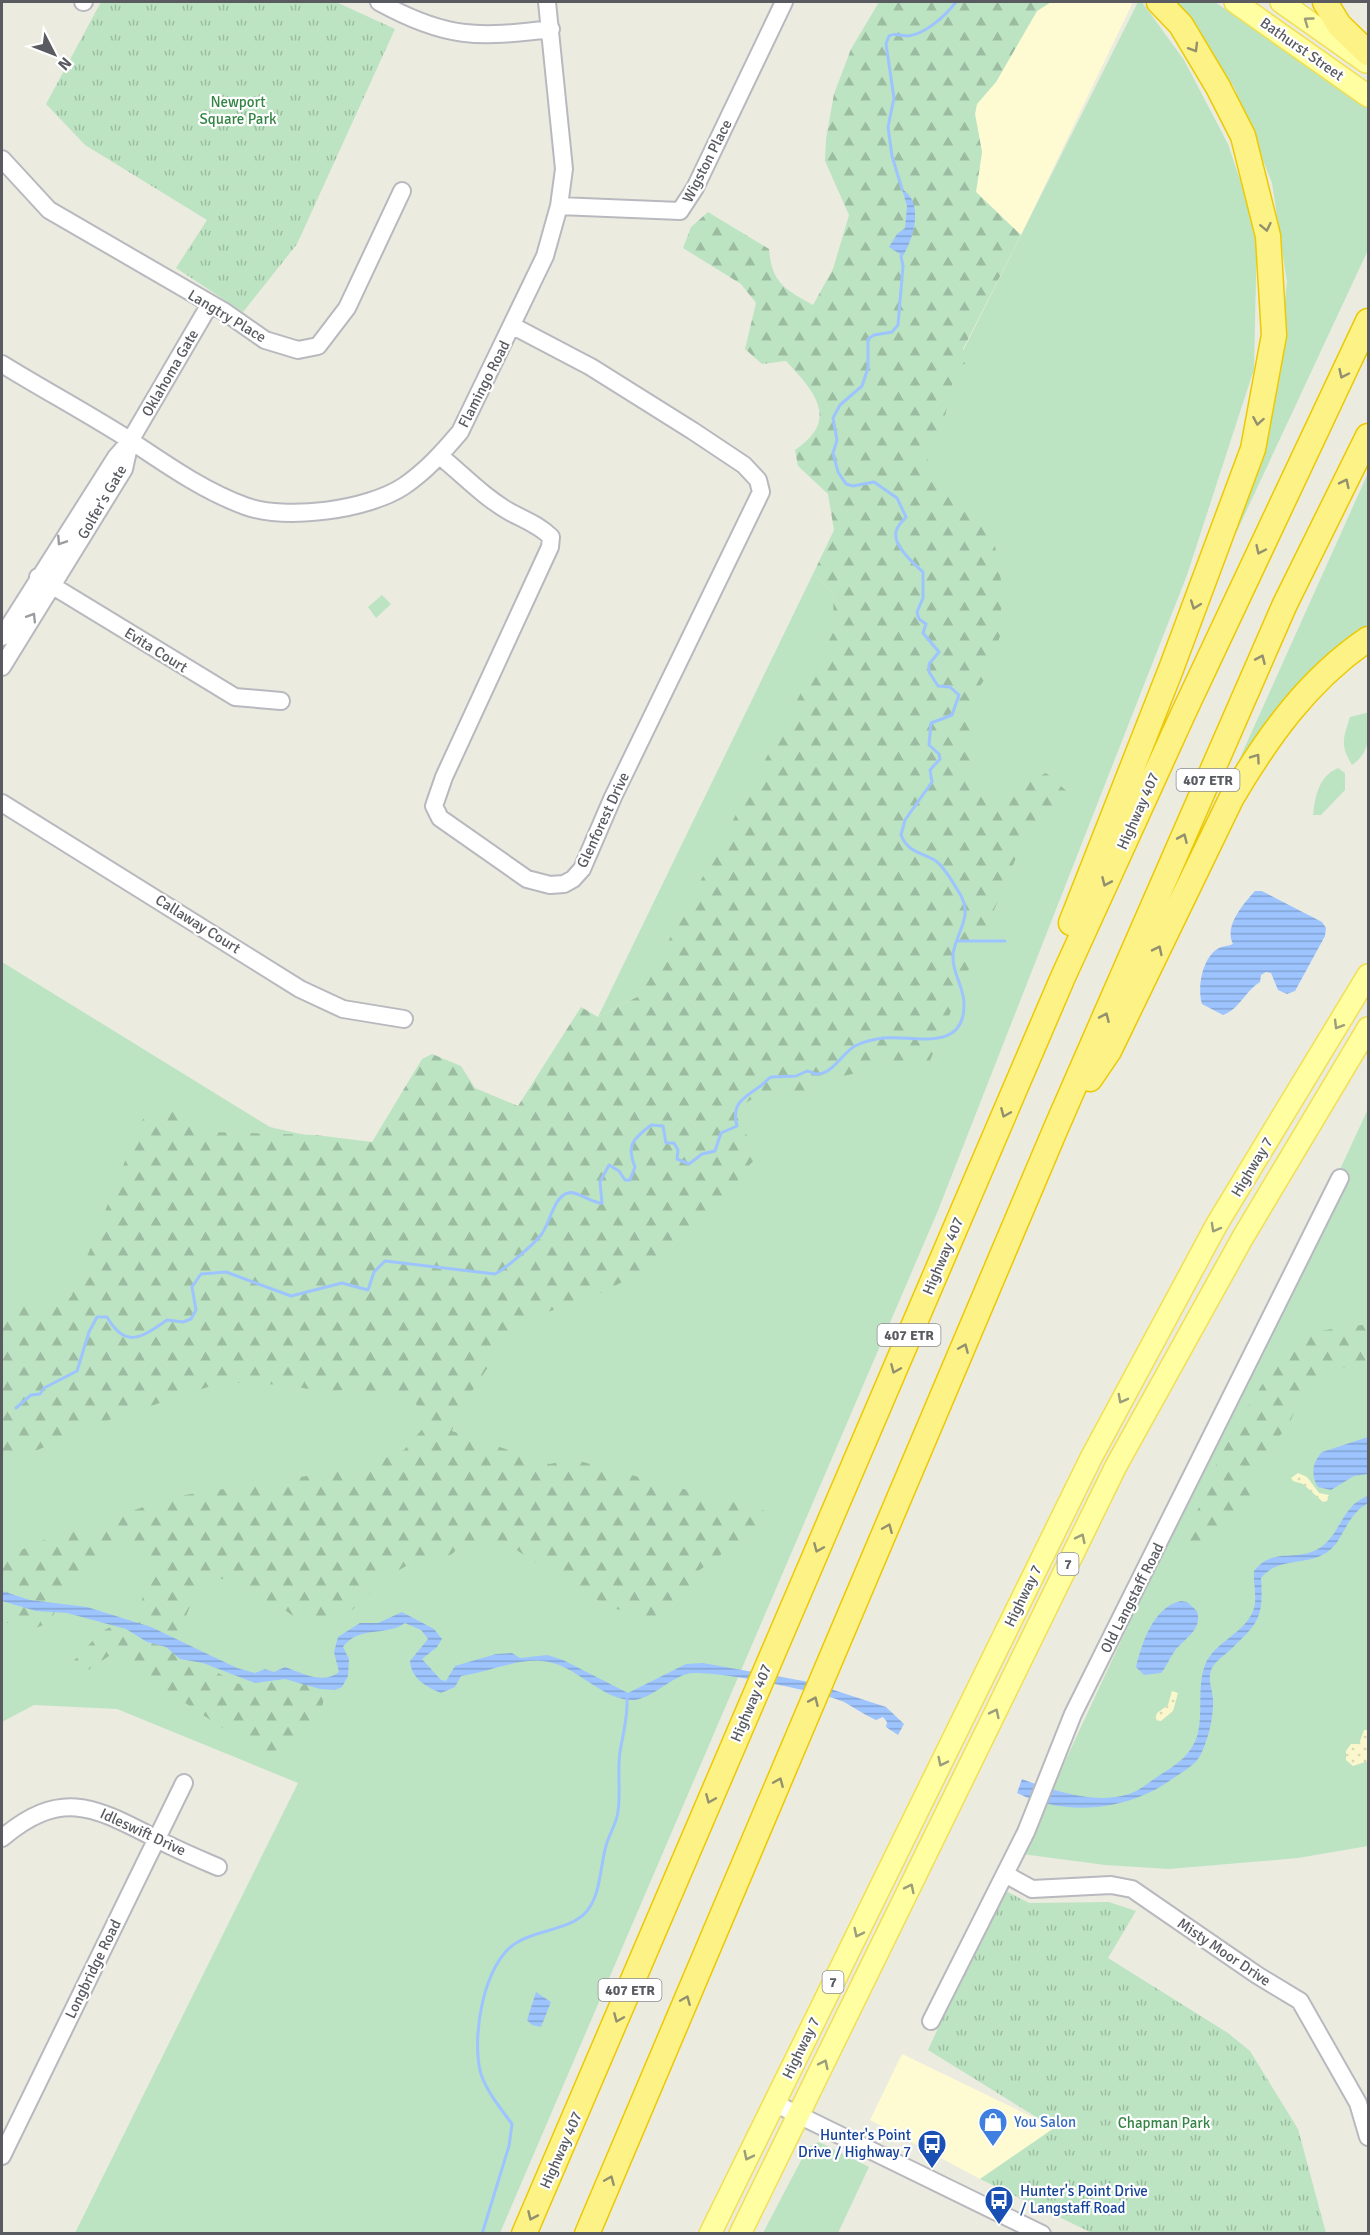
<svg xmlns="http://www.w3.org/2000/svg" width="1370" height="2235" font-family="Signika,sans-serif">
  <defs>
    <pattern id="forest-firs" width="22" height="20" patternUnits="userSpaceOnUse" patternTransform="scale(1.5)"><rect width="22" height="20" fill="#bce4c2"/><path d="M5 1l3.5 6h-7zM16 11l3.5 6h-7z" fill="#9cbca1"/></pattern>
    <pattern id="sand-dots" width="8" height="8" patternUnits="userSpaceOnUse" patternTransform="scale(1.5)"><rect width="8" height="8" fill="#faf7cd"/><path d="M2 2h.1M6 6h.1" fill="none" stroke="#d9d6b3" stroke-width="1.8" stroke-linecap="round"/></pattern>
    <pattern id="park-tufts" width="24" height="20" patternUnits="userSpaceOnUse" patternTransform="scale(1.5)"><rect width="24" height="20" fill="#bce4c2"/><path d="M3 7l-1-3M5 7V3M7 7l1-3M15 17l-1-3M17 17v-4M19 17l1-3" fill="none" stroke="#9cbca1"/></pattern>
    <pattern id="water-rules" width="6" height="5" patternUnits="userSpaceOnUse" patternTransform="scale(1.5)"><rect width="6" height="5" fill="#9dc4ff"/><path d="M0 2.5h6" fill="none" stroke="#83a2d2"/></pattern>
  </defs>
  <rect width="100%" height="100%" fill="#ecebe0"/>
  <path fill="#fefbd3" d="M1051,2H1133L1021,235L976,192L982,152L975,114L977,104L996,82L1037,11Z
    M902,2054L1055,2128L980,2179L870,2120Z"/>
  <path fill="#bce4c2" d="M1138,2H1142L1184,60L1228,144L1257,231L1254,369L1187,575L937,1213L500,2233H75L298,1783L117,1709L34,1705L2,1722V962L270,1127L558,1193L639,996L598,1017L813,574L833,593L834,608Z
    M1174,2H1215L1368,109V250L1237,531L1232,530L1271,422L1287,282L1272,183L1234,87L1186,14Z
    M1368,473V625L1348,639L1284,703L1222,798Z
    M382,595L391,604L376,618L368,607Z
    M1366,713L1368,714C1369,737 1370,753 1352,765C1340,745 1343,739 1350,717Z
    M1338,768L1345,773V790L1321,815H1313C1315,796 1319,776 1338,768Z
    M1368,1109V1846L1298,1858L1169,1869L1105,1865L1022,1854Z
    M819,2142L869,2167L838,2233H763L808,2147Z"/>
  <path fill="url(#forest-firs)" d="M879,2H1051L1037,11L996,82L977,104L975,114L982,152L976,192L1021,235L963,349L965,364L955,366C950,399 944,430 927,459L945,490L993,535L1002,586L1000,636L987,676L971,699L977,720L969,782L979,795L1005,791L1046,773L1070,794L1018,847L1016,858L929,1063L886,1065L833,1079L791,1097L762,1093L739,1107L737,1114L757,1157L743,1172L718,1213L673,1256L595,1296L518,1322L457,1414L452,1431L550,1464L572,1459L583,1462L777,1514L690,1577L689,1592L671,1612L651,1617L616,1609L581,1592L515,1549L464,1542L452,1554L421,1569L406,1566L385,1578L341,1621L301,1622L285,1610L228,1580L212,1577C190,1599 186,1612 180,1642L218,1673L239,1684L269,1679L317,1684L325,1690L321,1715L276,1764L112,1654L85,1672L67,1675L68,1667L101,1632L133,1615L142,1601L147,1572L146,1554L133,1543L99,1552L69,1582L50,1622L36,1628L2,1622V1550H21L60,1533L105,1525L129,1512L172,1497L364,1467L404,1450L425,1426L420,1408L410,1399L351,1390L322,1391L283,1385L223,1382L97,1424L17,1459L2,1454V1328L14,1306L71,1297L141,1121L159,1107L186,1115L209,1132L316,1135L372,1142L422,1059L432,1054L461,1066L475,1088L518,1106L581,1007L598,1017L639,996L834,631L833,593L813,574L834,530L828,494L798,466L795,450C840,420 815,392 786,361L762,364L745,349L756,303L741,284L683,248L691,227L708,212L769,249C772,284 785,289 813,305L833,269L849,215L825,161L826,139L834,94L851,49Z
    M1368,1324V1367L1328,1368L1307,1382L1290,1422L1268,1452L1252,1489V1497L1246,1507L1224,1514L1205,1547L1196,1553L1182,1543C1195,1523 1200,1502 1209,1480C1227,1441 1270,1360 1305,1336C1316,1329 1353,1327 1368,1324Z"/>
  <path fill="url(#sand-dots)" d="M1298,1473L1307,1477L1319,1493L1329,1495L1327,1501L1323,1502L1303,1484L1293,1481L1291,1478Z
    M1172,1691L1178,1693L1173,1711L1161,1721L1155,1720L1157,1713L1168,1705Z
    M1364,1730H1368V1761L1353,1766L1346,1760V1751L1351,1744H1359Z"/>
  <path fill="url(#park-tufts)" d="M101,2H336L395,29L297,244L243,312L176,268L207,220L85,145L46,104Z
    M1002,1889L1029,1903L1109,1902L1136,1911L1108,1958L1228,2033L1250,2051L1298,2129L1326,2233H1092L980,2179L1054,2128L928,2050Z"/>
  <path fill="url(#water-rules)" d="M902,189C925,203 913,239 903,256L889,247L897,234L905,228L907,206Z
    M1255,891H1262L1322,922L1326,928L1325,936L1295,991L1287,994L1278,990L1271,973L1266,972L1261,975L1260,982C1244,992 1240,1009 1223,1015L1202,1004C1197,988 1202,957 1219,948C1223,946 1229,946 1233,944C1224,927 1242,905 1255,891Z
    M1368,1437V1474L1354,1476L1331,1490L1318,1487C1310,1474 1313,1462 1322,1452Z
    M1368,1496V1503C1344,1517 1344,1542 1326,1553C1305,1566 1278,1557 1261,1578C1264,1620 1257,1624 1228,1652C1223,1656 1215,1662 1212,1668C1207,1679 1212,1687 1213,1699C1214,1716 1208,1741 1200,1756C1194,1766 1181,1773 1172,1779C1128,1811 1066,1817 1017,1793L1022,1779C1054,1791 1096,1805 1129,1794C1141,1790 1149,1782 1160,1775C1177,1764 1192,1755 1198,1733C1203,1711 1197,1686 1205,1665C1214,1642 1244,1634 1253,1611C1258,1599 1253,1584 1254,1571C1272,1547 1294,1562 1318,1549C1341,1536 1341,1505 1368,1496Z
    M2,1591L30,1600L87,1607L151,1627L237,1668L255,1673L265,1669L274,1672L285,1667C303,1673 322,1685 339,1672L334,1652L338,1637L360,1623H378L402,1612L434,1629L442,1639L437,1647L422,1659L441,1680L446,1681L455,1666L496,1654L512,1653L520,1658L547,1655L563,1660L628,1693L686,1664L703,1663L809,1682L886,1707L904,1724L898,1735L886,1727L887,1722L883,1717L876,1720C865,1715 855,1708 844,1702C823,1692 707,1668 687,1674C668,1679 649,1702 629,1700C598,1697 574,1663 542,1661C515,1659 488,1672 461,1676L455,1687L441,1693C426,1687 411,1678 410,1661L428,1639L421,1630L405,1623C386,1637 359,1625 343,1647L349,1659L348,1676L342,1687L335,1690L320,1689L285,1679L255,1683L203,1663L180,1659L166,1647L147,1642L126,1629L67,1613L36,1611L2,1601Z
    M1181,1601L1187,1602L1197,1611C1203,1631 1183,1639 1174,1652C1169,1659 1167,1666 1161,1673L1144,1675L1136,1667C1142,1643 1153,1607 1181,1601Z
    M536,1992L551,2002L541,2027L532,2025L527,2020Z"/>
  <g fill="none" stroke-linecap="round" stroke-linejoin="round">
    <path stroke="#9dc4ff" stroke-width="3" d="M902,189L892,156L888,127L894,98L886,44L889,36C896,32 900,36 908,36C926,34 946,15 956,2
      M958,941H1005
      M16,1408L31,1395L40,1394L44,1388L77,1371L89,1332L97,1317H107C126,1350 142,1337 167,1320L183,1322L191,1319L196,1310L192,1287L201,1274L226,1272L291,1296L342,1283L368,1290L374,1272L385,1261L495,1274C504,1270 534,1244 541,1235C550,1224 553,1197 568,1193C578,1190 591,1204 602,1203L600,1182L609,1165L619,1171L625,1180H630L635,1167C626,1145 633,1139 651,1125L663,1126L666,1143H674L678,1150L677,1159L689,1164L702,1154L715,1151L721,1133L737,1126C731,1104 743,1098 759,1087C764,1084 766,1080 771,1077L796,1076L807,1071C810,1071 812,1073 815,1074C832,1076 843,1052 855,1046C861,1043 871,1040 877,1039C905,1032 965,1057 964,1004C964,986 952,974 953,955C955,933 974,918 960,894C954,884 945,868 936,861C922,852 908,853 901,835L905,820L932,782L930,770L940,759L939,754L929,745L931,723L952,715L959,695L950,687L938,686L929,672V664L939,652L923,633L926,624L919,619L917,612L923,598V572C913,563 890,543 897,529C899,524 903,521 906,517L897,498L874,482L853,486L846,484L838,472L833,453L837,440L833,418L840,405L862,386L868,368V339L874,335L892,332L898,325L903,266L901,256
      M482,2234L509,2146L512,2124C501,2109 487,2092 481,2074C471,2039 483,1963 516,1943C537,1929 570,1931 587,1911C601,1894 600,1866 606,1846C609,1834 617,1823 618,1811C621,1792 617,1771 620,1752C623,1733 628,1718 627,1698"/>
    <g stroke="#b8b9bf" stroke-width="20">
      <path id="minor" d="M83,2H84
        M379,2C446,39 478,38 551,29
        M2,159L49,210L225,312L265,340L298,350L318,346L347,308L402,191
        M559,206L680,211L695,188L784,2
        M2,364C44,390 89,414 131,441C167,465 204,491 245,506C286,521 368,510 404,486C426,471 443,452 460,432L545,256L559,206L564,169L547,2
        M440,456C463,475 485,498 510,512C525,520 539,525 551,537L550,547L444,777L434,806L440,818L527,879L550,885L564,884L573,879L582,869L613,797L761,492L758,480L744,465L693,431L591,367L513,326
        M38,577L235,697L281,701
        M2,637L116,457L130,441L210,304
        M2,667L124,469L130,442
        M2,803L300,989L343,1009L404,1019
        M2,1838C62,1788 94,1807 155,1838C175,1849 197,1858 218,1867
        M1005,1874L1032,1889L1111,1885L1132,1889L1257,1975L1300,2001L1358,2103L1368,2137
        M931,2021L1026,1832L1073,1714L1340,1178
        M774,2103L1042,2234
        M2,2156L184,1783"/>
    </g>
    <g stroke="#f1df54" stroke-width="24">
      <path id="major" d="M1235,2L1368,96
        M1281,2L1366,62
        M710,2234L1091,1458L1217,1224L1368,975
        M740,2234L1116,1466L1243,1237L1368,1028"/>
    </g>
    <g stroke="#ecc900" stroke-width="27">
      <path id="highway" d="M1325,2L1339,25L1368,53
        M1071,923L1171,669L1253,449L1274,335L1268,236L1243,136L1218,87L1181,25L1159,2
        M1090,1079L1109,1051L1231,799C1268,736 1308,680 1368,639
        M524,2234L1063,977L1183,714L1368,321
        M587,2234L1056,1128L1285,604L1368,436"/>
    </g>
    <use href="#minor" stroke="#fff" stroke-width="16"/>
    <use href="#major" stroke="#ffffa2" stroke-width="21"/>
    <use href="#highway" stroke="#fdf286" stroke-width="24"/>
  </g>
  <defs><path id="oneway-chevron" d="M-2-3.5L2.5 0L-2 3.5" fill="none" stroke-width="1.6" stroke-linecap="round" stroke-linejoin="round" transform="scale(1.5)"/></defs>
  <g stroke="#9b9d7b">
    <use href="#oneway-chevron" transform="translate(1308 21) rotate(-144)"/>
    <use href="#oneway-chevron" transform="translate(1338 1025) rotate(121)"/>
    <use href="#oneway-chevron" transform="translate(1215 1228) rotate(119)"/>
    <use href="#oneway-chevron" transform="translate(1122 1399) rotate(118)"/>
    <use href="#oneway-chevron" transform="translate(1081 1538) rotate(-64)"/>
    <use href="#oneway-chevron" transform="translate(995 1713) rotate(-64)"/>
    <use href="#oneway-chevron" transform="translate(942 1762) rotate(116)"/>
    <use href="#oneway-chevron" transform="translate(910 1888) rotate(-64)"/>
    <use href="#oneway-chevron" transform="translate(858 1933) rotate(116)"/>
    <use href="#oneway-chevron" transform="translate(824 2064) rotate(-64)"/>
    <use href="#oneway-chevron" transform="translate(748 2156) rotate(116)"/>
  </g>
  <g stroke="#92906e">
    <use href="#oneway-chevron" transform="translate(1194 48) rotate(59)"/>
    <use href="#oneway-chevron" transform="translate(1266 227) rotate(78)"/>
    <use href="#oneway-chevron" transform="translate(1343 374) rotate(115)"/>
    <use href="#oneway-chevron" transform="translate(1258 421) rotate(100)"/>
    <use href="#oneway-chevron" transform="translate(1345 483) rotate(-64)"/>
    <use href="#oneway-chevron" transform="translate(1260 550) rotate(115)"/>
    <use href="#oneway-chevron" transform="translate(1195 605) rotate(110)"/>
    <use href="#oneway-chevron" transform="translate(1261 659) rotate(-66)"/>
    <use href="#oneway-chevron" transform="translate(1256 758) rotate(-55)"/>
    <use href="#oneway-chevron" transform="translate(1183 838) rotate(-66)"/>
    <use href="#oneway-chevron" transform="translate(1106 882) rotate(114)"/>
    <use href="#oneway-chevron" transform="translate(1158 950) rotate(-64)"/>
    <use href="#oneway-chevron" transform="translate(1105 1017) rotate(-66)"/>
    <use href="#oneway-chevron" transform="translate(1005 1113) rotate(113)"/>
    <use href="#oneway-chevron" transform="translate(964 1348) rotate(-67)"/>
    <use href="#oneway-chevron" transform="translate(895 1369) rotate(113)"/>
    <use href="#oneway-chevron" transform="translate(888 1528) rotate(-67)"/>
    <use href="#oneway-chevron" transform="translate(818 1548) rotate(113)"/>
    <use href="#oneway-chevron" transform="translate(814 1701) rotate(-66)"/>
    <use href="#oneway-chevron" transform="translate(779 1782) rotate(-67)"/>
    <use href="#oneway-chevron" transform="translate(710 1799) rotate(113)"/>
    <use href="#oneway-chevron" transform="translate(686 2000) rotate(-67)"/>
    <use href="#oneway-chevron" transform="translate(618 2018) rotate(113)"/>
    <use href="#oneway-chevron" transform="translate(610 2180) rotate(-67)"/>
    <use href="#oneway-chevron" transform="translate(532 2216) rotate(114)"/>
  </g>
  <g stroke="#9b9da0">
    <use href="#oneway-chevron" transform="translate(61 541) rotate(123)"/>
    <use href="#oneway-chevron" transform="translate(32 617) rotate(-58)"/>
  </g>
  <defs>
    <g id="shop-pin" transform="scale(1.5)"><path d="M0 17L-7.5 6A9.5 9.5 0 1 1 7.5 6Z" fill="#3f7fe0" stroke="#fff"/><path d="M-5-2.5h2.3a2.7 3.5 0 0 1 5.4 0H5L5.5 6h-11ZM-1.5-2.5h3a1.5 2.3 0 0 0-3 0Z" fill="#fff"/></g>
    <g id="bus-pin" transform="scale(1.5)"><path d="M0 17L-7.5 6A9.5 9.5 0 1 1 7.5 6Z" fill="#1a4fb4" stroke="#fff"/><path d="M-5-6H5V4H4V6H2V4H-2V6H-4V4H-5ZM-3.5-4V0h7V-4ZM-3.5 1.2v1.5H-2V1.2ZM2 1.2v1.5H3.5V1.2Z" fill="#fff"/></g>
  </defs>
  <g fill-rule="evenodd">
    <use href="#shop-pin" x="993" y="2122"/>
    <use href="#bus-pin" x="932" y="2144"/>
    <use href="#bus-pin" x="999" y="2200"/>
  </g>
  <g text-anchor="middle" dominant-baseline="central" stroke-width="4.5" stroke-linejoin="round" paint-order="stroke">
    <g fill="#fff" stroke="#8b8c90" stroke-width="1.5">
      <rect x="1176.5" y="769" width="63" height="22" rx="4.5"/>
      <rect x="877.5" y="1324" width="63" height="22" rx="4.5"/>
      <rect x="1057.5" y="1553" width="21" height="22" rx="4.5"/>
      <rect x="822.5" y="1971" width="21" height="22" rx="4.5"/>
      <rect x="598.5" y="1979" width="63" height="22" rx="4.5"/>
    </g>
    <g font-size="14" font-weight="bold" fill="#595b61">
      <text x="1208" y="780">407 ETR</text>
      <text x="909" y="1335">407 ETR</text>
      <text x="1068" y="1564">7</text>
      <text x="833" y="1982">7</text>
      <text x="630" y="1990">407 ETR</text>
    </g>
    <g font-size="15" fill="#595b61" stroke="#fff">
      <text transform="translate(1302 49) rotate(35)">Bathurst Street</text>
      <text transform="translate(707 161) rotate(-63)">Wigston Place</text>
      <text transform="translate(227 316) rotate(31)">Langtry Place</text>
      <text transform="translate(170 373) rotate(-60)">Oklahoma Gate</text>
      <text transform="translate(484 384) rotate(-63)">Flamingo Road</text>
      <text transform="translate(102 502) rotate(-60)">Golfer's Gate</text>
      <text transform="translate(156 650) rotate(32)">Evita Court</text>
      <text transform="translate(1138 811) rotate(-66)">Highway 407</text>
      <text transform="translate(603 820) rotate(-65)">Glenforest Drive</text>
      <text transform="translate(198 924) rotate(32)">Callaway Court</text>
      <text transform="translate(1252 1167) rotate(-59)">Highway 7</text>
      <text transform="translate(943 1256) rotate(-67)">Highway 407</text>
      <text transform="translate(1023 1596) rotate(-64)">Highway 7</text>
      <text transform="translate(1132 1598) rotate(-63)">Old Langstaff Road</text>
      <text transform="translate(751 1703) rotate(-67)">Highway 407</text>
      <text transform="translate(143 1832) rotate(25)">Idleswift Drive</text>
      <text transform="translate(1224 1952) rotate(34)">Misty Moor Drive</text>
      <text transform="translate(93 1969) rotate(-64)">Longbridge Road</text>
      <text transform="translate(801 2048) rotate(-64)">Highway 7</text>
      <text transform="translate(561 2150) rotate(-66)">Highway 407</text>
    </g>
    <g font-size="15" fill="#348545" stroke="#fff">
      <text x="238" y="102">Newport<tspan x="238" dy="17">Square Park</tspan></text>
      <text x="1164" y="2123">Chapman Park</text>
    </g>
    <g font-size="15" fill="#366cbe" stroke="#fff" text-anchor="start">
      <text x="1014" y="2122">You Salon</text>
    </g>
    <g font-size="15" fill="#164399" stroke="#fff" text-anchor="end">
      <text x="911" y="2135">Hunter's Point<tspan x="911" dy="17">Drive / Highway 7</tspan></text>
      <text x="1020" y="2191" text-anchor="start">Hunter's Point Drive<tspan x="1020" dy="17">/ Langstaff Road</tspan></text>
    </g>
  </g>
  <rect width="1370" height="2235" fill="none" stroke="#595b61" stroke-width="6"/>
  <g transform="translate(54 54) rotate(132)" stroke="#ffffff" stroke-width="4.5" paint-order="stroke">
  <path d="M0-4.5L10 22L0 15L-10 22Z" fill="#595b61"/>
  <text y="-9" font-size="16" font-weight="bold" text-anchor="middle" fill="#595b61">N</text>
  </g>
</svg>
